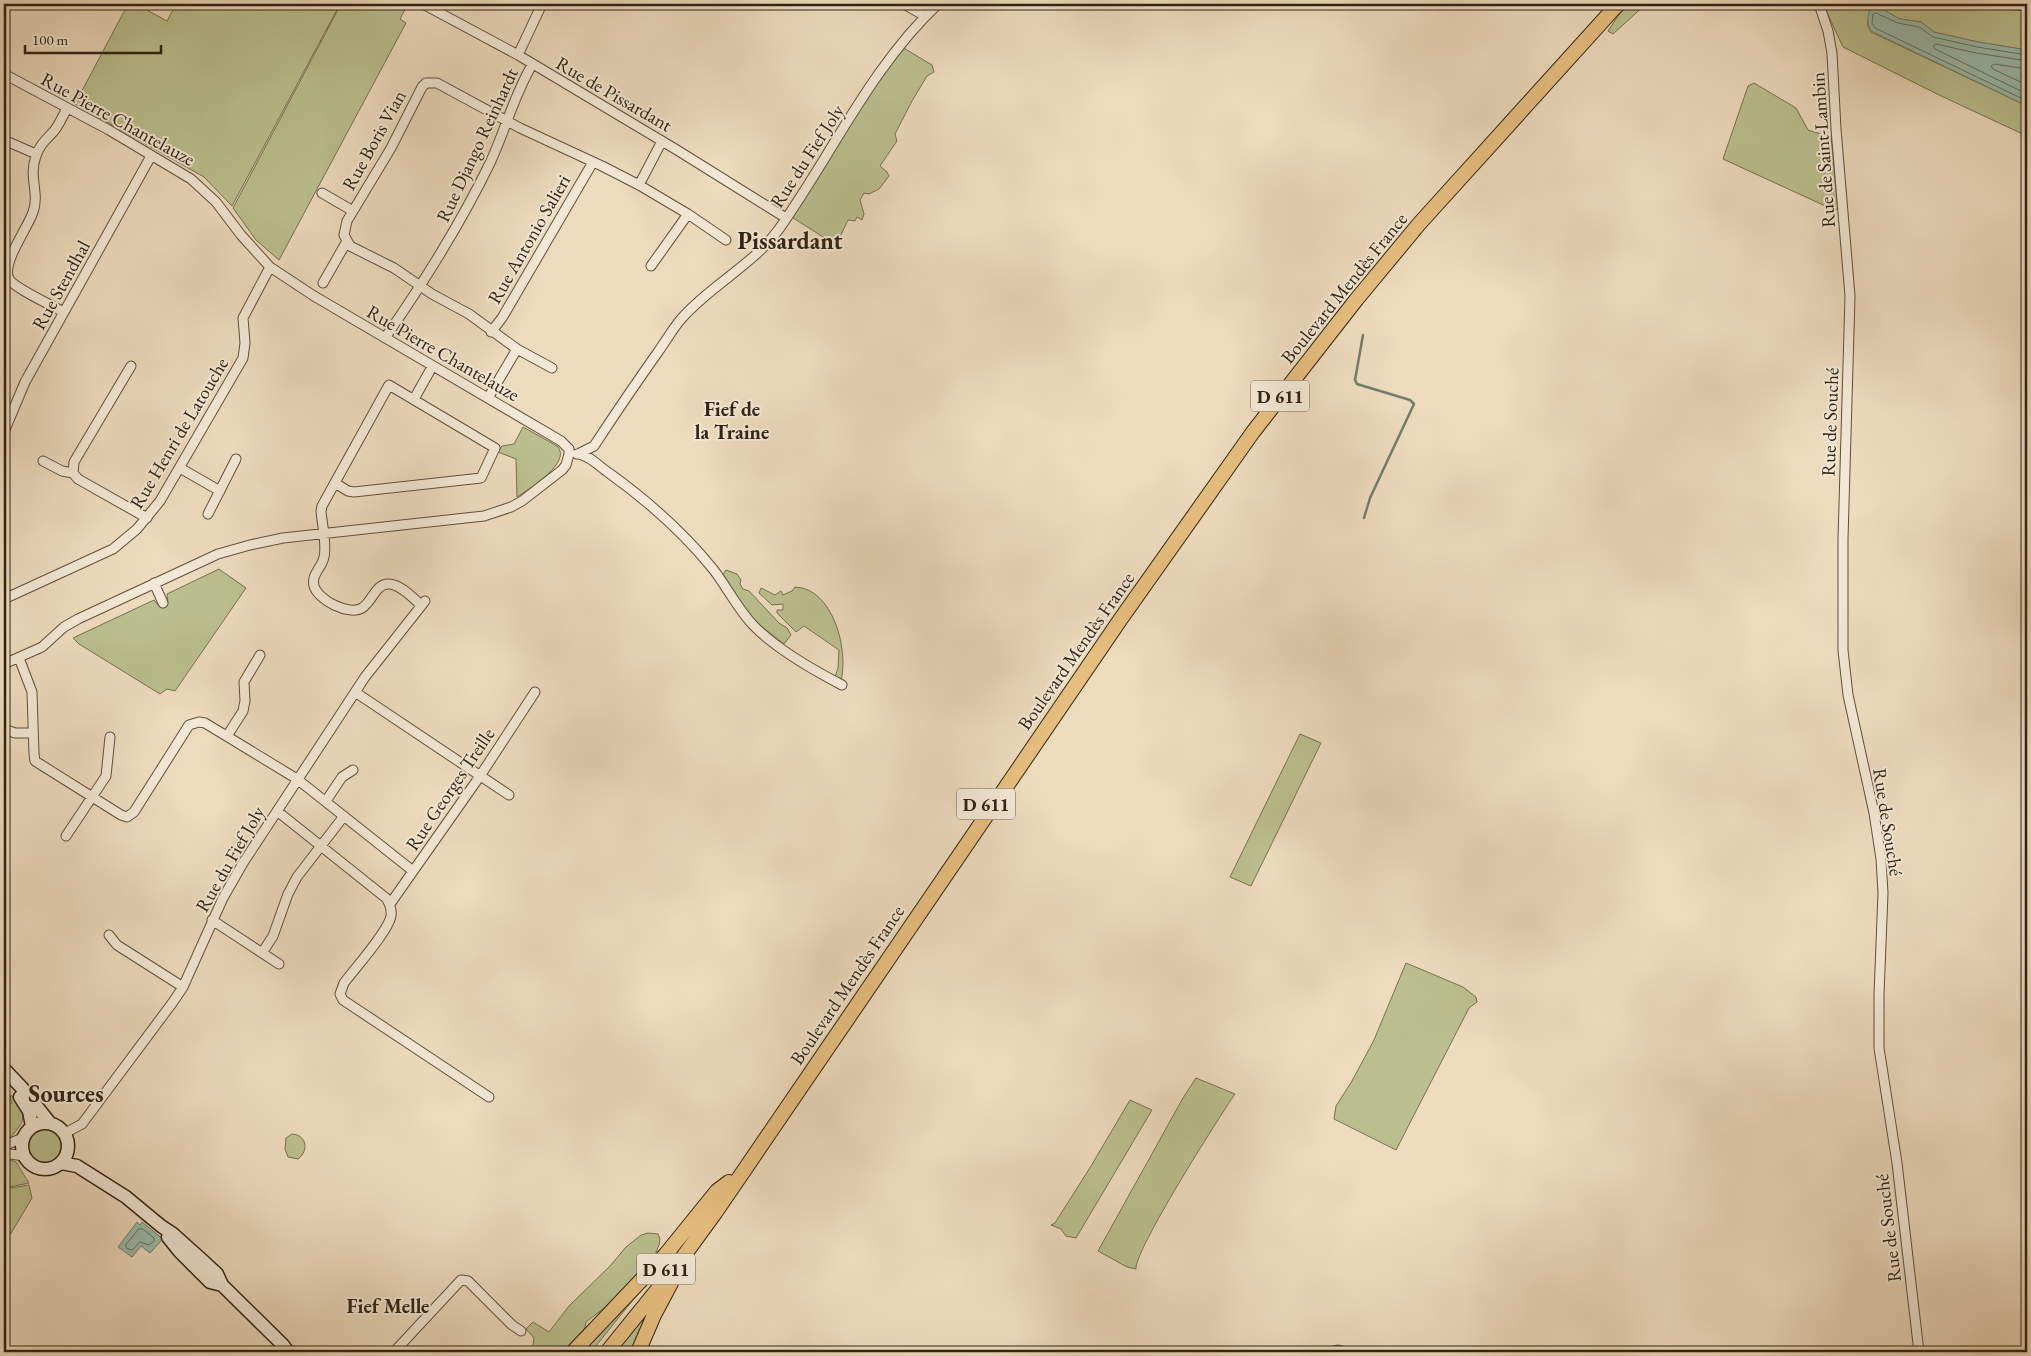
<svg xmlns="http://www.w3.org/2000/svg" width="2031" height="1356" font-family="'EB Garamond',serif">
  <rect width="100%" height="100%" fill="#eddbbe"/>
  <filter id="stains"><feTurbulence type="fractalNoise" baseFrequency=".004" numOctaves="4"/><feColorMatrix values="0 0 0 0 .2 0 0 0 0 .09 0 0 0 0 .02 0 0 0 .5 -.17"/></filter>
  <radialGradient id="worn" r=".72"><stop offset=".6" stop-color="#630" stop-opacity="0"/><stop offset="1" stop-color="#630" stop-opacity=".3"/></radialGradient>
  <path fill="#bbbf8f" stroke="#767050" d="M128,4H136L167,21L176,4H340L232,206L204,177L75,104Z
    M341,4H408L400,19L406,23L279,260L256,240L233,208Z
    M1629,4H1646L1613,34L1608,31L1618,16Z
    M1823,4H1972L1986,7L2027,11V50L1978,42L1934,32L1921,22L1900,19L1873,4L1867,24L1871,32L2027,106V136L1939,95L1843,47Z
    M902,47L932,65L934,72L927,76L912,101L895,134L897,141L880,166L887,172L889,176L879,189L869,194L864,193L860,200L864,214L862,220L857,217L855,221L848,220L836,245L790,216L837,142Z
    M1754,83L1796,108L1808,130L1831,137L1838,209L1834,210L1723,159L1748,86Z
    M523,427L557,446C573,462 529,489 517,497L516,459L498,452L502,446L514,444Z
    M219,569L246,588L175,691L167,689L160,694L79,644L73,638L154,600L159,606L168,602L167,594Z
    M726,570L737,574L741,580L740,584L743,589L749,591L779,623L787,628L791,635L784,644L753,620L722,576Z
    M795,587C833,588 849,650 841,681L835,677L838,668L839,650L804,626L796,632L777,613V610H783V604L772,605L759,593L761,588L775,595L781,591L783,595L792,591Z
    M1300,734L1321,743L1251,886L1230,877Z
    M1406,963L1463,987L1476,997L1477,1002L1469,1008L1396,1150L1334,1119L1336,1106L1352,1081L1374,1040Z
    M1196,1078L1235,1094C1219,1117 1134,1251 1136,1269L1127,1267L1098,1251L1183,1098Z
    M11,1095C19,1106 28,1115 19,1127C14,1133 12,1138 4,1140V1104L7,1102L10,1104L12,1103L10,1099Z
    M1130,1100L1152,1110L1076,1238L1066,1236L1061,1229L1051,1225L1055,1223L1091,1166Z
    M27 1146a17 17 0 1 1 34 0a17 17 0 1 1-34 0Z
    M292,1134C307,1135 309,1151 298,1159L288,1157L285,1149L286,1138Z
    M4,1158L16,1162L29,1183L4,1188Z
    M29,1185L32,1198L4,1245V1189Z
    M648,1233L658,1234L660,1239C659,1265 606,1307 586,1322L585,1328L562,1352H528L533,1345L534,1338L526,1329L533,1322L549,1332L569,1306L610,1266L626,1247L641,1235Z
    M649,1280L591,1352H578Z
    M657,1302L634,1352H616Z"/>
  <path fill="#9abcac" stroke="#707e6e" d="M1873,4L1900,19L1921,22L1934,32L1978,42L2027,50V106L1871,31C1866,21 1867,14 1873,4Z
    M1972,4H2027V11L1986,7Z
    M137,1222L140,1225L142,1222L163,1239L150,1253L141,1246L132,1257L118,1247Z"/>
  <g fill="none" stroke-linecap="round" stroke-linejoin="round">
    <path stroke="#656f5f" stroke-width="1" d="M2027,55L1977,47L1933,37L1919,27L1898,23L1876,13L1873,14L1872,23L1875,28L2027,101
      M2027,61L1976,53L1936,44L1933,46L1935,49L2027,94
      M2027,69L1994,64L1991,66L1993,69L2027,85
      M139,1229H143L154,1238V1241L149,1245L140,1242L132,1250L126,1248V1245Z"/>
    <path stroke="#707e6e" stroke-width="2.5" d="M1363,335L1355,380L1357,384L1410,400L1414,404L1370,498L1364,518"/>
    <g stroke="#5f503d" stroke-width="11">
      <path id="street" d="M423,4L518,55L677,150L786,218
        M904,4L925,16
        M1819,4L1828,31L1832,53L1836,129L1850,296L1843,539V650L1848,695L1874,813L1881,859L1883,893L1879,995V1048L1897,1163L1919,1352
        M518,55L542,4
        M4,74L109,130L191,179L216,202L241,235L270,267L314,296L561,441L569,449V454
        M4,140L36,154
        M639,185L662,141
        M322,193L353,211
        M651,266L688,214
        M323,283L347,241
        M64,312C53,306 14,288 9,279C1,263 28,228 33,212C40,193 28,177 36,156C40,144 46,140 54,131C59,125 63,116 67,108
        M491,332L502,318L593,162
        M385,338C424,282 460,225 490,163C505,131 514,95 532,65
        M517,349L469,314L432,294L394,268L350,246L344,235L347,221L391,148L422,87L426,83H437L520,128L602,166L639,185L688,214L726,240
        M488,398L517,349L552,368
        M414,399L432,367
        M4,432L25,382L151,156
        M580,453L594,446C615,414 636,383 658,352C666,341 673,328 682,318C711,285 753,265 779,229C832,154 871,67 938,4
        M577,454C588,454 600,467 609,473C648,501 683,532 713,569C727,587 737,608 753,625C776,649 813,670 842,685
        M43,461L62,471L73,473L78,479L147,518
        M180,468L220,491
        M73,473L74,462L131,366
        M335,483L348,491L354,492L481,478L495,448L389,385L322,506L321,511C322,524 327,546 324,557C322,568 311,574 314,586C318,600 349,616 362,608C372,602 376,583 389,584C400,584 413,598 421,605
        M208,514L236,459
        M154,583L163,603
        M4,599L113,549L137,529L160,501L243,358L245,343L243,318L270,267
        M19,658L32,692L34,754L35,761L121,815L127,817L134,812L189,725L199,722L205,723L297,779L413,871
        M4,664L42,647L64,627L78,619L218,554L250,545L283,538L484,516L511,507L522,501L562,470L566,465L569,454
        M355,692L509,795
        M4,729L15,733H33
        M227,736L243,711L245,701L244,682L260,655
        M326,801L342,777L353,770
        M277,811L386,898C390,904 392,909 391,916C388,932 355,968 344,983L340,994L343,1000L489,1097
        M66,836L106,776L110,737
        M390,904L480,776L535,692
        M212,920L279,964
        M109,935L117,945L183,987
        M262,953L273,936L288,894L297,877L344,816
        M65,1133L82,1124L173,1002L183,987L223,898L243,863L365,677L425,601
        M4,1146L22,1138
        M4,1153L24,1156
        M394,1352L461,1280L468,1281L512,1325L521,1331
        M1331,1352L1338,1350L1345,1352"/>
    </g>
    <g stroke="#302212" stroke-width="15">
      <path id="secondary" d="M4,1069L22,1088L49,1122
        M20,1097L29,1111L32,1126
        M22 1146a23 23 0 1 1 46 0a23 23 0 1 1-46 0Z
        M61,1163L77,1166L126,1197L161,1226L173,1234L202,1260L217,1274L222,1285L283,1345L288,1352
        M168,1237L180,1252L210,1282L222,1285"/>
    </g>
    <g stroke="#302212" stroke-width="16">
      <path id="primary" d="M573,1352L666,1254L717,1191L729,1182
        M607,1352L675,1268L715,1213L1120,620L1253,432L1356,300L1419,224L1618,4
        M638,1352L654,1315L671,1283"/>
    </g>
    <use href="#street" stroke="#f3e8d5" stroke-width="9"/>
    <use href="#secondary" stroke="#f3e8d5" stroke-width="12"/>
    <use href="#primary" stroke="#e6be7f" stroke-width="14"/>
  </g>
  <g text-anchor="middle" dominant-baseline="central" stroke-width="4" stroke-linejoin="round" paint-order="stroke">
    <g fill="#f3e8d5" stroke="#6a5d4c" stroke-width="1">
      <rect x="1251" y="380.5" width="58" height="31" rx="4"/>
      <rect x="957" y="788.5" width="58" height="31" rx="4"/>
      <rect x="637" y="1253.5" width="58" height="31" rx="4"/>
    </g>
    <g font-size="18" font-weight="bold" fill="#302212">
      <text x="1280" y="396">D 611</text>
      <text x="986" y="804">D 611</text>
      <text x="666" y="1269">D 611</text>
    </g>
    <g font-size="19" fill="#302212" stroke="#f3e8d5">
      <text transform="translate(614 94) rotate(30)">Rue de Pissardant</text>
      <text transform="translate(118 119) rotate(29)">Rue Pierre Chantelauze</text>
      <text transform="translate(374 140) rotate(-61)">Rue Boris Vian</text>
      <text transform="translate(477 145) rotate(-65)">Rue Django Reinhardt</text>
      <text transform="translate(1823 150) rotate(-94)">Rue de Saint-Lambin</text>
      <text transform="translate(807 156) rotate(-57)">Rue du Fief Joly</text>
      <text transform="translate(529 239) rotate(-60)">Rue Antonio Salieri</text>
      <text transform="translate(61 285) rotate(-61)">Rue Stendhal</text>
      <text transform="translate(1344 288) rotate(-51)">Boulevard Mendès France</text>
      <text transform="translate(443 353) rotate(30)">Rue Pierre Chantelauze</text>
      <text transform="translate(1830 422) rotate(-88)">Rue de Souché</text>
      <text transform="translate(179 433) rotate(-59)">Rue Henri de Latouche</text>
      <text transform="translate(1076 651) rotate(-55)">Boulevard Mendès France</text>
      <text transform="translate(450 789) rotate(-56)">Rue Georges Treille</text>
      <text transform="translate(1888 822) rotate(81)">Rue de Souché</text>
      <text transform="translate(230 859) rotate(-60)">Rue du Fief Joly</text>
      <text transform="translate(847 985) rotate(-56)">Boulevard Mendès France</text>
      <text transform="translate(1888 1228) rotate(-97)">Rue de Souché</text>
    </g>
    <g font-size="20" font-weight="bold" fill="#302212" stroke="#f3e8d5">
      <text x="732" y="409">Fief de<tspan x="732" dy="23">la Traine</tspan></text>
      <text x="388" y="1306">Fief Melle</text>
    </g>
    <g font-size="24" font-weight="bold" fill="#302212" stroke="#f3e8d5">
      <text x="790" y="240">Pissardant</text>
      <text x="66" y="1093">Sources</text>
    </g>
  </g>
  <rect width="2031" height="1356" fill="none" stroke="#eddbbe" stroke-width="20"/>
  <rect x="5" y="5" width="2021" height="1346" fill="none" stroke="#302212" stroke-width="2.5"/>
  <rect x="10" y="10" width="2011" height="1336" fill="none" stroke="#302212"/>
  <path d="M25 45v8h136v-8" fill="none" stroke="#302212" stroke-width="2.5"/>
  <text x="32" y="45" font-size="15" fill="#302212" stroke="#f3e8d5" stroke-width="4" paint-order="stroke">100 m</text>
  <rect width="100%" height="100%" filter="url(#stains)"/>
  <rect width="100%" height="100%" fill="url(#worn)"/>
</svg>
